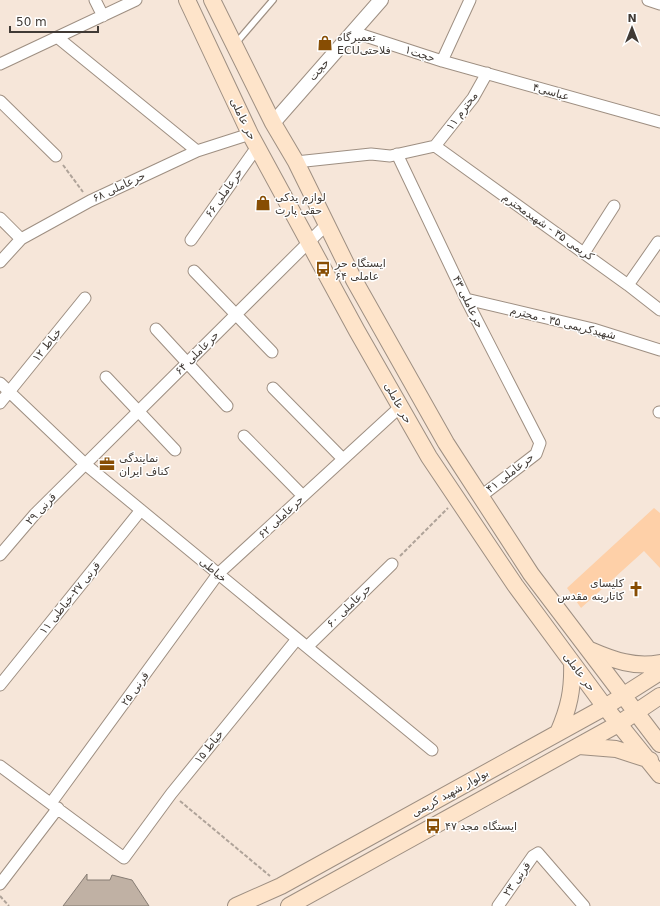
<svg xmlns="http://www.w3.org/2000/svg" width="660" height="906" font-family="'DejaVu Sans',Vazirmatn,sans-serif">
  <rect width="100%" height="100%" fill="#f6e6d9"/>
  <path fill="#fed0a8" d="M654,508L660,513V568L644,551L581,608L567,588Z"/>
  <path fill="#c0b1a4" stroke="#867c73" d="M87,874V880H110L112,875L132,880L149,906H63Z"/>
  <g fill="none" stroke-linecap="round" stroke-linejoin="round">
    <g stroke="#9e8f82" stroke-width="8">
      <path id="service" d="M236,43L273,0"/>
    </g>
    <g stroke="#9e8f82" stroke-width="13">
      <path id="minor" d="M95,0L103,16
        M648,0L660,4
        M353,32L442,61L660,122
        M57,37L197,151
        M442,61L470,0
        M0,64L136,0
        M0,101L56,156
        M435,146L628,285L660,310
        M435,146L473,98L487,73
        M397,154L466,299L540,443L536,454L480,497
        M296,162L371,154L390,156L435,146
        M0,218L21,239
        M191,240L257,147
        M584,253L614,206
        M0,262L21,239L90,201L197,151L250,134
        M194,271L272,352
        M628,285L658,242
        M466,299L593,329L660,350
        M156,329L227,406
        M106,377L175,450
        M0,383L85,464L432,750
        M273,388L343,459
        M0,403L85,298
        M659,412H660
        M244,436L303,496
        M0,555L35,514L327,224
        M307,647L392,564
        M0,685L141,510
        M0,766L124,858L171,794L297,639
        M51,803L218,574L400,407
        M0,884L58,808
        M498,906L533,856L538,853L584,906"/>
    </g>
    <g stroke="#9e8f82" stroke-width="16">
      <path id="tertiary" d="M273,123L381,0"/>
    </g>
    <g stroke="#9e8f82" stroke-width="18">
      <path id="secondary" d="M187,0L250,134L357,331L429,457L515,585L605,707L660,775
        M212,0L273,123L296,162L354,280L446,443L531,574L660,744
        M590,650C613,660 635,668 660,663
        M558,733C569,708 573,690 572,662
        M579,746L616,749L650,760
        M236,906L281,886L605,707L660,672
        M289,906L620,723L660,696"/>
    </g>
    <path stroke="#afa399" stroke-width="2" stroke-dasharray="4 2" stroke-linecap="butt" d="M63,165L83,192
      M400,556L448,508
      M180,801L270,876
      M0,896L9,906"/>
    <use href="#service" stroke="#fff" stroke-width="5.5"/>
    <use href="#minor" stroke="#fff" stroke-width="11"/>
    <use href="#tertiary" stroke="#fff" stroke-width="14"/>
    <use href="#secondary" stroke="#fee4ca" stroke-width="16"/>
  </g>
  <defs>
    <g id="shop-bare" transform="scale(1.2)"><path d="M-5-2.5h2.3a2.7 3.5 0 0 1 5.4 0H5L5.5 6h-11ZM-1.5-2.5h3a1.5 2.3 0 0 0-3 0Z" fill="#874d03" stroke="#fff" stroke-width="2.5" paint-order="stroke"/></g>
    <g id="bus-bare" transform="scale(1.2)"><path d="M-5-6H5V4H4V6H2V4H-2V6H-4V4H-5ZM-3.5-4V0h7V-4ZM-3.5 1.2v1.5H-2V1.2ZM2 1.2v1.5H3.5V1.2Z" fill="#874d03" stroke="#fff" stroke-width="2.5" paint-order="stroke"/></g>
    <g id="office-bare" transform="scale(1.2)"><path d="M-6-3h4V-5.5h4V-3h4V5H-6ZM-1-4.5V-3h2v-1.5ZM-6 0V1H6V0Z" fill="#874d03" stroke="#fff" stroke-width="2.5" paint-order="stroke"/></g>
    <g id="church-bare" transform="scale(1.2)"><path d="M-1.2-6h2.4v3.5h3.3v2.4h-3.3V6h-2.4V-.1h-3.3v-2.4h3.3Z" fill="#874d03" stroke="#fff" stroke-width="2.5" paint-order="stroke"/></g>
  </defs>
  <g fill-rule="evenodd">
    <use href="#shop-bare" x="325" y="43"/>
    <use href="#shop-bare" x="263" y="203"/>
    <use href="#bus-bare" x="323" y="269"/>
    <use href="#office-bare" x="107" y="464"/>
    <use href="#church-bare" x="636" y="589"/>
    <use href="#bus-bare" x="433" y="826"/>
  </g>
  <g text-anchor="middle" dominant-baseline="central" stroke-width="3" stroke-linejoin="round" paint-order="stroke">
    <g font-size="11" fill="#403a35" stroke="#fff" text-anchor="start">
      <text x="337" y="37">تعمیرگاه<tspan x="337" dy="13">ECUفلاحتی</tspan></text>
      <text x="275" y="197">لوازم یدکی<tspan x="275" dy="13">حقی پارت</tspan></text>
      <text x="335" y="263">ایستگاه حر<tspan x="335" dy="13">عاملی ۶۴</tspan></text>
      <text x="119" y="458">نمایندگی<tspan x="119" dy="13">کناف ایران</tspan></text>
      <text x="624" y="583" text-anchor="end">کلیسای<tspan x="624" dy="13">کاتارینه مقدس</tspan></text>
      <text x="445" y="826">ایستگاه مجد ۴۷</text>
    </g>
    <g font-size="11" fill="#403a35" stroke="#fff">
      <text transform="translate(420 54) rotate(18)">حجت۱</text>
      <text transform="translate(319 70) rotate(-49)">حجت</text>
      <text transform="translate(551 92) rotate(16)">عباسی۴</text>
      <text transform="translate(462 111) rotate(-53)">محترم ۱۱</text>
      <text transform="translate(243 119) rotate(64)">حر عاملی</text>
      <text transform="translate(119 187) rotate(-25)">حرعاملی ۶۸</text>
      <text transform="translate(224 193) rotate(-55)">حرعاملی ۶۶</text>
      <text transform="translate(548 227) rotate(35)">کریمی ۳۵ - شهیدمحترم</text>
      <text transform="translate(468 302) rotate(64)">حرعاملی ۴۳</text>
      <text transform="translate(563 323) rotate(14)">شهیدکریمی ۳۵ - محترم</text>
      <text transform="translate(47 345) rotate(-51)">خیاط ۱۲</text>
      <text transform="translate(197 353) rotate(-45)">حرعاملی ۶۴</text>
      <text transform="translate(398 403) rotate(61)">حر عاملی</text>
      <text transform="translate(510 473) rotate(-38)">حرعاملی ۴۱</text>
      <text transform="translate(41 509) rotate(-47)">قرنی ۲۹</text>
      <text transform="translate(281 517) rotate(-43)">حرعاملی ۶۲</text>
      <text transform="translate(213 570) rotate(40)">خیاطی</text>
      <text transform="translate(70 598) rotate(-51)">قرنی ۲۷-خیاطی ۱۱</text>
      <text transform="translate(349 606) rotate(-44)">حرعاملی ۶۰</text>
      <text transform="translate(579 672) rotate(53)">حر عاملی</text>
      <text transform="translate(135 689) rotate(-54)">قرنی ۲۵</text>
      <text transform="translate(209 747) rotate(-51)">خیاط ۱۵</text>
      <text transform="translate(450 793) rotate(-29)">بولوار شهید کریمی</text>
      <text transform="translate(517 879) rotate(-55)">قرنی ۲۳</text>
    </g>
  </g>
  <g transform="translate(632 28)" stroke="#ffffff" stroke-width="3" paint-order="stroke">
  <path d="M0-3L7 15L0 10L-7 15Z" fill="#403a35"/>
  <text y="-6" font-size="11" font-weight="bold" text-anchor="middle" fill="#403a35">N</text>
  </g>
  <path d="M10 26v6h88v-6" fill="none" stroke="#403a35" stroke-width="2"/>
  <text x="16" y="26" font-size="12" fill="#403a35" stroke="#ffffff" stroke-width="3" paint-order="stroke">50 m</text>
</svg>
